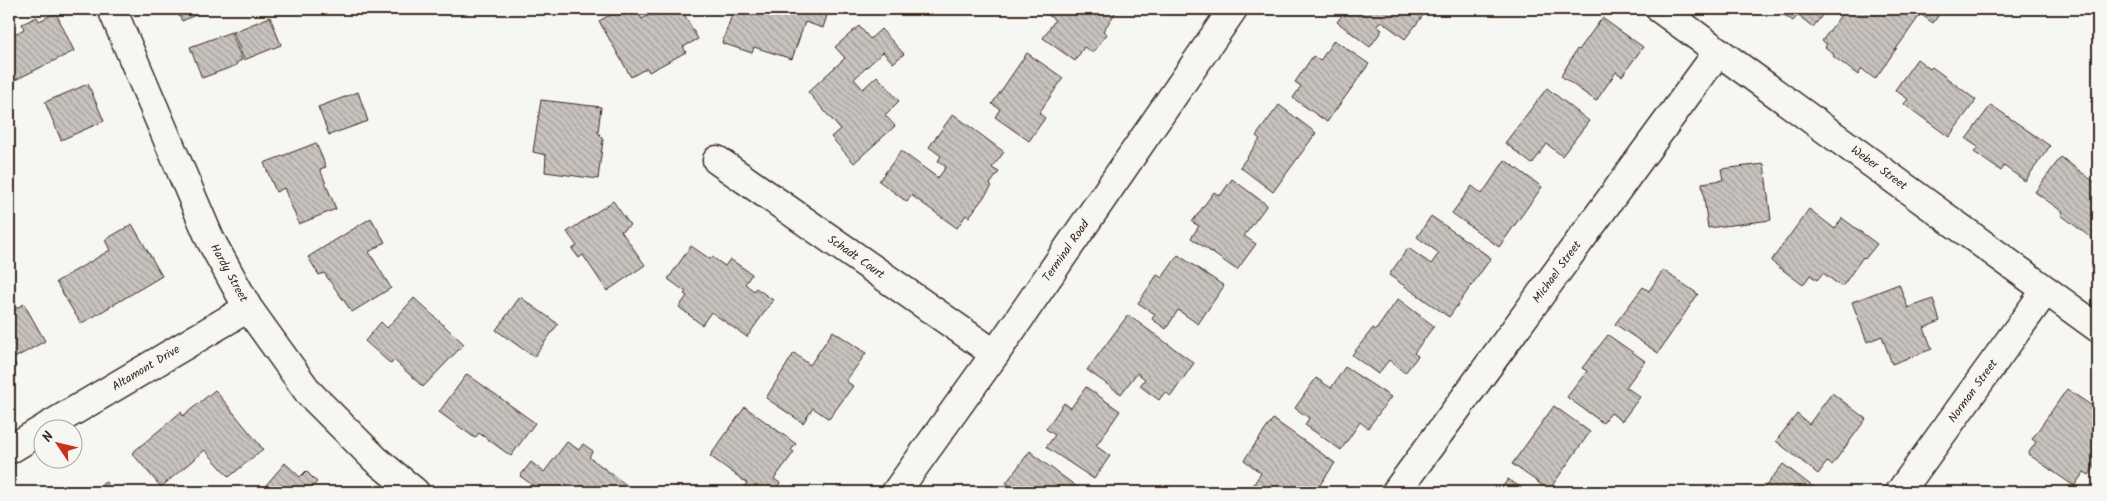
<svg xmlns="http://www.w3.org/2000/svg" width="2107" height="501" font-family="Kalam,sans-serif">
  <defs>
    <pattern id="building-back-hatch" width="6" height="6" patternUnits="userSpaceOnUse" patternTransform="scale(1.25)"><rect width="6" height="6" fill="#c8c3be"/><path d="M-1 5l2 2M0 0l6 6M5-1l2 2" fill="none" stroke="#a49f9a"/></pattern>
  </defs>
  <rect width="100%" height="100%" fill="#f6f6f2"/>
  <filter id="ink" filterUnits="userSpaceOnUse"><feTurbulence type="fractalNoise" baseFrequency=".02" numOctaves="2"/><feDisplacementMap in="SourceGraphic" scale="10" xChannelSelector="R" yChannelSelector="G"/><feConvolveMatrix kernelMatrix="1 2 1 2 8 2 1 2 1" color-interpolation-filters="sRGB"/></filter>
  <g filter="url(#ink)">
    <path fill="url(#building-back-hatch)" stroke="#3b2a1e" d="M176,9H209L182,21Z
      M621,9H636L642,19L660,9H681L698,39L683,47L686,52L649,72L647,68L631,77L599,21Z
      M734,9H829L823,28L805,22L792,59L754,47L752,53L722,43Z
      M1040,9H1118L1103,31L1107,34L1093,53L1084,47L1075,61L1043,38L1055,20Z
      M1347,9H1428L1405,39L1381,21L1377,26L1382,30L1370,47L1337,22Z
      M1776,9H1827L1813,27L1798,15L1793,21Z
      M1843,9H1911L1920,15L1875,79L1862,69L1858,75L1833,56L1834,54L1825,47L1827,44L1822,41L1844,11Z
      M1913,9H1943L1933,23Z
      M56,13L74,51L11,82L9,78V37L24,29L22,24L37,17L39,21Z
      M270,17L281,45L244,60L233,32Z
      M1602,18L1643,47L1622,76L1616,72L1596,101L1561,76L1577,49L1579,50Z
      M859,26L870,39L881,29L904,54L893,63L883,52L854,79L863,89L877,76L899,101L885,115L895,126L854,163L831,137L840,129L808,92L845,58L835,47Z
      M231,32L242,60L236,63L237,65L202,78L190,47Z
      M1334,40L1369,64L1327,122L1293,98L1301,86L1295,82L1313,56L1320,61Z
      M1027,53L1063,78L1039,113L1045,118L1029,141L995,117L1000,109L992,104Z
      M1917,59L1930,69L1932,67L1976,100L1949,137L1904,104L1908,99L1895,90Z
      M88,84L104,121L61,140L45,102Z
      M1547,88L1589,121L1562,156L1547,144L1532,164L1505,143Z
      M358,92L368,121L329,135L318,107Z
      M541,100L601,107L598,132L603,140L598,179L545,172L546,155L533,152Z
      M1279,105L1316,133L1273,192L1240,167L1260,139L1256,136Z
      M1991,105L2050,146L2025,181L2004,166L2001,171L1974,152L1978,147L1966,139Z
      M953,114L1004,152L992,168L999,172L990,184L992,186L969,217L966,215L957,228L911,195L907,202L879,181L901,151L938,178L946,167L938,161L941,156L929,147Z
      M316,143L326,167L320,169L336,209L299,224L284,188L276,192L264,163Z
      M2061,157L2098,185V235L2094,240L2061,215L2063,212L2035,192Z
      M1505,160L1542,187L1499,247L1452,213L1472,186L1482,194Z
      M1764,164L1771,220L1708,228L1702,183L1723,180L1721,169Z
      M1232,179L1267,205L1244,236L1256,244L1237,270L1191,238L1199,226L1192,222L1214,192L1220,196Z
      M613,201L630,225L621,231L645,265L607,291L583,255L579,258L572,249L577,246L567,232Z
      M1809,209L1835,229L1842,218L1877,244L1865,259L1863,257L1842,287L1823,273L1817,280L1810,275L1803,285L1771,261Z
      M1431,216L1491,258L1449,317L1389,275L1408,248L1431,264L1439,253L1417,237Z
      M371,218L385,242L369,252L391,288L352,312L324,273L319,275L308,257Z
      M132,224L162,276L81,324L56,282L110,250L105,240Z
      M691,246L710,259L712,257L725,266L730,259L752,274L745,284L754,291L756,288L773,300L747,337L711,312L702,325L679,307L687,296L684,294L686,292L668,279Z
      M1178,255L1224,286L1198,324L1178,310L1166,329L1152,319L1155,314L1138,303L1157,275L1162,278Z
      M1663,270L1698,294L1658,353L1615,324L1643,287L1649,291Z
      M1899,284L1908,308L1933,299L1940,321L1924,328L1932,349L1892,364L1882,336L1867,342L1852,302Z
      M520,297L558,324L534,357L496,330Z
      M414,298L464,344L423,387L394,360L391,364L365,341L381,322L387,328Z
      M1398,299L1434,326L1414,353L1418,356L1405,373L1389,360L1378,374L1352,355L1373,328L1376,330Z
      M24,304L45,341L13,359L16,366L9,370V312Z
      M1128,315L1194,363L1171,396L1165,392L1159,400L1140,386L1145,379L1137,373L1121,394L1087,370Z
      M833,331L866,353L846,381L853,386L829,419L813,408L803,423L766,398L794,353L810,365Z
      M1608,335L1645,361L1626,387L1640,397L1622,421L1611,413L1603,423L1567,397L1587,371L1582,368Z
      M1345,367L1391,397L1368,428L1360,422L1341,450L1305,425L1309,418L1295,408L1316,378L1331,388Z
      M467,374L535,423L511,456L479,433L475,438L439,412Z
      M1086,387L1120,411L1096,446L1110,456L1094,479L1046,447L1055,435L1046,429L1064,403L1071,408Z
      M2067,389L2098,410V462L2089,475L2084,472L2074,486L2028,454L2036,442L2032,439Z
      M215,390L263,449L229,477L205,450L161,487L132,453L181,412L183,416Z
      M1832,393L1866,419L1832,465L1827,462L1818,474L1776,441L1797,414L1809,424Z
      M1554,406L1590,432L1549,490L1512,464Z
      M745,407L796,444L791,450L794,452L774,479L780,483L774,492H746L742,489L747,483L710,456Z
      M1273,419L1335,463L1315,492H1304L1298,487L1294,492H1259L1252,487L1261,473L1244,460Z
      M567,442L579,450L583,444L593,451L589,457L629,487L625,492H542L520,476L531,462L544,472Z
      M1030,451L1039,459L1084,492H1008L1012,487L1006,483Z
      M285,463L300,477L306,471L317,482L312,487L318,492H260Z
      M1783,464L1817,490L1816,492H1761Z
      M1508,479L1527,492H1499Z
      M106,482L112,492H88Z"/>
    <g fill="none" stroke-linecap="round" stroke-linejoin="round">
      <g stroke="#3b2a1e" stroke-width="31">
        <path id="street" d="M112,9L210,239L248,308L309,393L375,459L415,492
          M1660,9L2098,328
          M717,160L995,354
          M45,428L248,308
          M9,450L42,430
          M1396,492L1718,52
          M1900,492L2046,290"/>
      </g>
      <g stroke="#3b2a1e" stroke-width="31">
        <path id="secondary" d="M896,492L995,354L1233,9"/>
      </g>
      <use href="#street" stroke="#f6f6f2" stroke-width="28"/>
      <use href="#secondary" stroke="#f6f6f2" stroke-width="28"/>
    </g>
  </g>
  <g text-anchor="middle" dominant-baseline="central" stroke-width="4.5" stroke-linejoin="round" paint-order="stroke">
    <g font-size="12" fill="#3b2a1e" stroke="#f6f6f2">
      <text transform="translate(1879 168) rotate(36)">Weber Street</text>
      <text transform="translate(1066 251) rotate(-55)">Terminal Road</text>
      <text transform="translate(856 257) rotate(35)">Schadt Court</text>
      <text transform="translate(1557 272) rotate(-54)">Michael Street</text>
      <text transform="translate(229 273) rotate(61)">Hardy Street</text>
      <text transform="translate(146 368) rotate(-31)">Altamont Drive</text>
      <text transform="translate(1973 391) rotate(-54)">Norman Street</text>
    </g>
  </g>
  <rect width="2107" height="501" fill="none" stroke="#f6f6f2" stroke-width="30"/>
  <rect x="15" y="15" width="2077" height="471" fill="none" stroke="#3b2a1e" stroke-width="2" filter="url(#ink)"/>
  <g transform="translate(58 444) rotate(305)"><circle r="24" fill="#f6f6f2" stroke="#aba49d"/>
  <path d="M0-4L9 19L0 12L-9 19Z" fill="#c8321e"/>
  <text y="-8" font-size="14" font-weight="bold" text-anchor="middle" fill="#3b2a1e">N</text>
  </g>
</svg>
